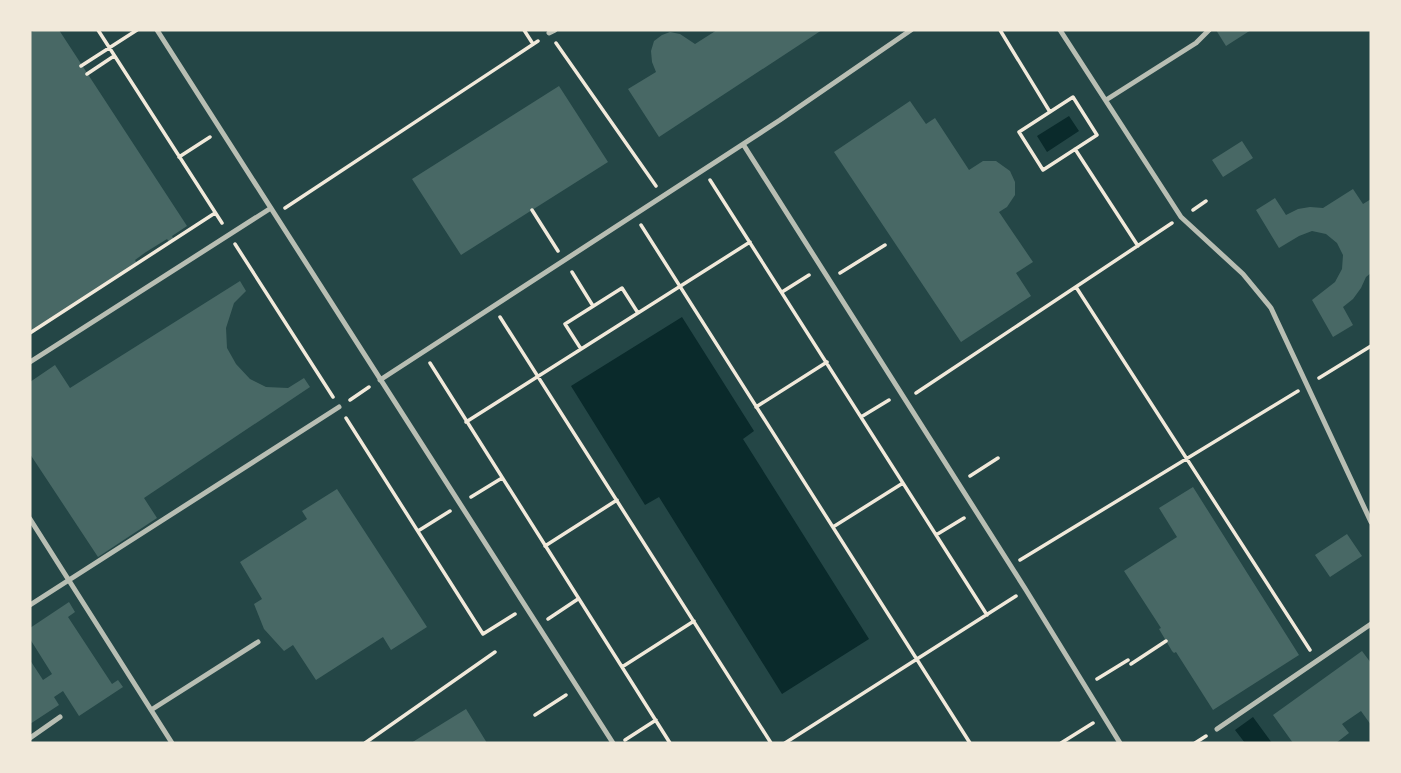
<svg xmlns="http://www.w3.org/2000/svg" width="1401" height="773" font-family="Inter,sans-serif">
  <rect width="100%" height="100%" fill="#0f3d3e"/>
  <path fill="#244646" d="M30,30H1371V743H30Z"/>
  <path fill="#0a2a2b" d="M1069,116L1079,131L1047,152L1037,136Z
    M682,317L754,431L743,439L869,639L782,694L659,497L645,505L571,386Z
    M1253,717L1272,743H1245L1235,730Z"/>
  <path fill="#486865" d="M35,30H59L187,226L172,236L174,240L170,243L167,239L146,252L135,260L137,264L30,334V33Z
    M717,30H822L659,137L628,89L656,72L652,62L651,51L654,41L662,35L670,32L680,34L695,44Z
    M1216,30H1251L1226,46Z
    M559,86L608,162L461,255L412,179Z
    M910,101L926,124L935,118L969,170L983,161H996L1010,171L1015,182V195L1007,207L999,212L1033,262L1016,273L1031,296L961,342L834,152Z
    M1242,141L1253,158L1223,177L1212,160Z
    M1353,189L1363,204L1371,199V273L1366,277L1361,288L1353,299L1343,307L1353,325L1333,337L1312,300L1335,282L1342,269L1343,255L1337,243L1326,234L1312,231L1299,236L1279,248L1256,210L1275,198L1286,215L1298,209L1310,207L1323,208Z
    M240,281L246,291L234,303L226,328L227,348L236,364L250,379L266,387L288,388L304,378L310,387L144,498L157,518L98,557L30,454V382L55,365L70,388Z
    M1193,487L1299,655L1213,710L1176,652L1174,653L1172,651L1159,629L1161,628L1124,571L1177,537L1159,508Z
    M337,489L427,627L391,650L383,637L316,680L293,645L284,651L264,629L254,604L262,599L240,562L307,519L302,511Z
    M1347,534L1362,556L1330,577L1315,555Z
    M69,602L75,612L68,617L112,684L118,680L123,687L79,716L63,691L54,697L59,705L30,724V660L43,680L52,674L30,639V628Z
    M1362,651L1371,663V725L1361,711L1342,724L1349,733L1336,743H1293L1273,715Z
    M466,709L487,743H411Z"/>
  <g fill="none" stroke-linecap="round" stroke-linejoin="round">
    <path stroke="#f1e9da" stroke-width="3.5" d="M98,30L222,223
      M524,30L533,44
      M1000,30L1050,112
      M556,43L656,186
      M81,66L137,30
      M87,74L114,56
      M1073,97L1097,135L1043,170L1019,132Z
      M1075,149L1138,246
      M179,157L210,137
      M710,180L987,615
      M285,208L538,41
      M532,210L558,251
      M1193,210L1206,201
      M641,225L970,743
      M235,244L333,397
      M572,272L593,306
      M840,273L885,245
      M1076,287L1310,650
      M782,292L809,275
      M500,317L771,743
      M30,333L215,213
      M581,349L565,324L622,288L638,313
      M430,363L670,743
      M1319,378L1371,346
      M916,393L1172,223
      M350,400L369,387
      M756,407L827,362
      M861,417L889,400
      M346,418L483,634L515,614
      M466,422L750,242
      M970,476L998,458
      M471,497L502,478
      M833,527L903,483
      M418,531L450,511
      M936,535L964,518
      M545,546L617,500
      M1020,560L1298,391
      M548,619L578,599
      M1131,664L1166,641
      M622,667L694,621
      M1097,679L1128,660
      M535,715L566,695
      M625,740L656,720
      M365,743L495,652
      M785,743L1016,596
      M1061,743L1093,723
      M1195,743L1206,736"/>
    <path stroke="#b8beb3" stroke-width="5" d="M157,30L613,743
      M1060,30L1181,217L1243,274L1271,308L1371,522
      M549,33L555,30
      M1106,100L1196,43L1209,30
      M743,144L1026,590L1120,743
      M30,362L271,208
      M380,380L780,120L911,30
      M30,519L172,743
      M30,605L339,407
      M151,710L258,642
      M1217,729L1371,624
      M30,738L60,717"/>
  </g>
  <rect width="1401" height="773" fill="none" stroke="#f1e9da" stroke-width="63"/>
</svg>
